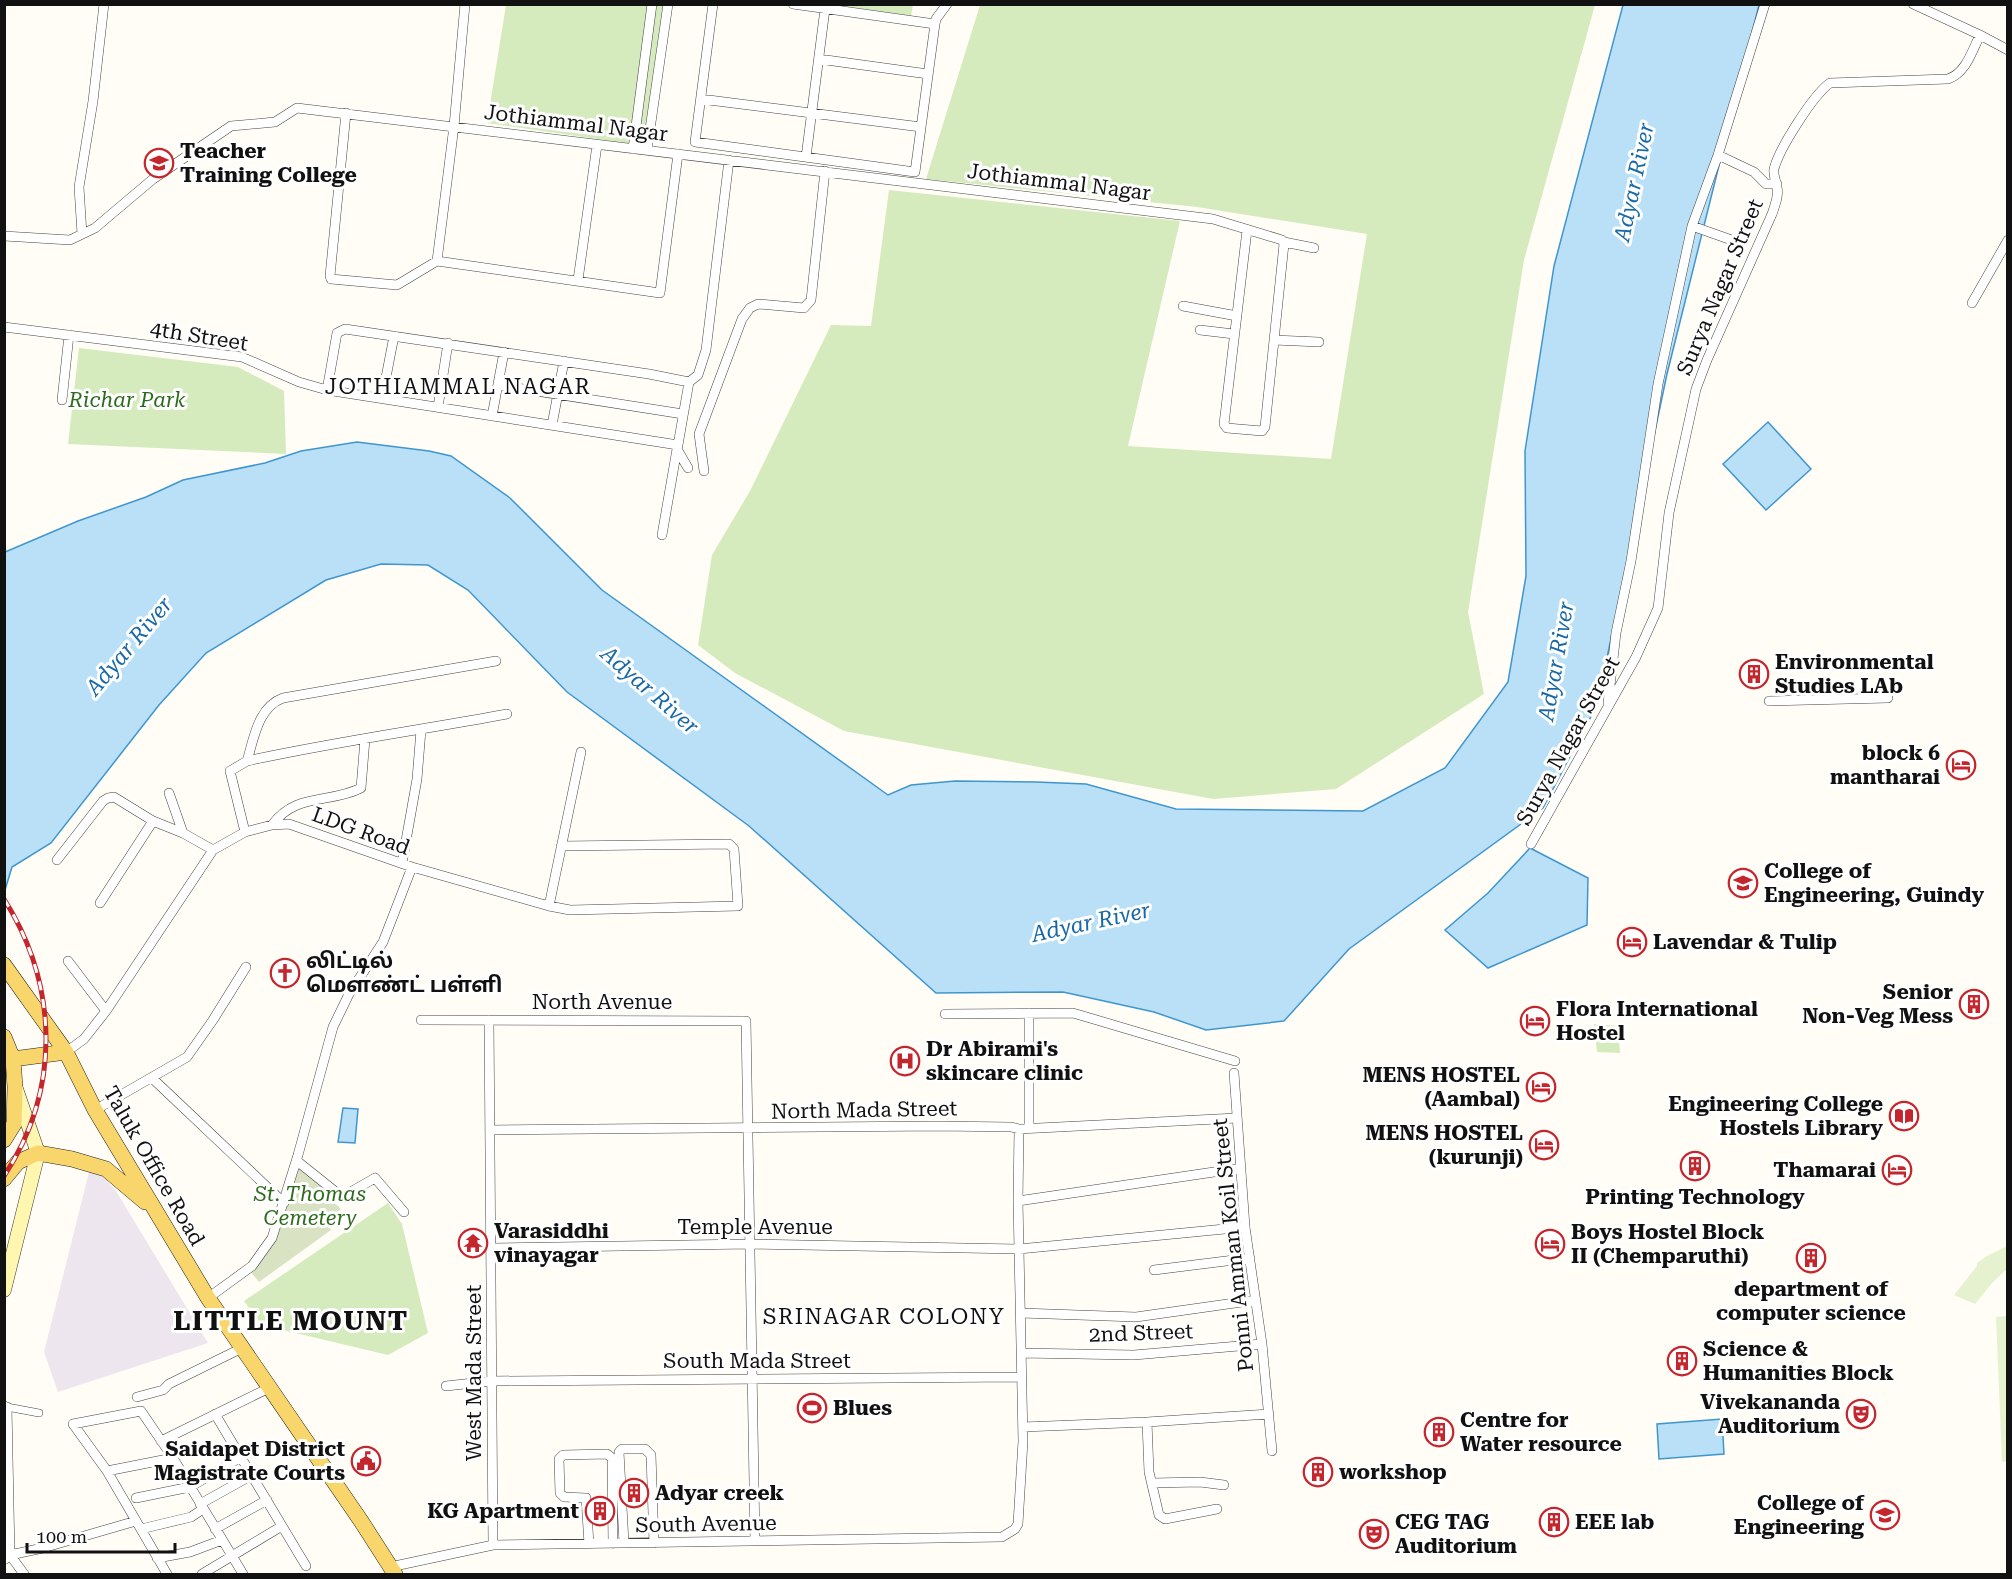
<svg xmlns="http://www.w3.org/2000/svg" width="2012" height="1579" font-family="'Roboto Serif','Noto Sans Tamil',serif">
  <rect width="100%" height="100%" fill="#fffdf5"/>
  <path fill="#eee6ef" d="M89,1172H99L116,1191L208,1343L58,1392L44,1352Z"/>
  <path fill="#d5ebbd" d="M506,5H664L645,146L487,123Z
    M838,5H913L911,16Z
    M980,5H1595L1524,260L1468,612L1484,694L1336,789L1213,799L844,731L735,673L698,645L712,555L750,491L831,325L871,326L889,190L1180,221L1128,446L1331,459L1367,234L1197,207L926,179Z
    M79,348L238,367L284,391L286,454L68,444Z
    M1594,1024L1618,1026L1620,1053L1597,1052Z
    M388,1203L402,1224L428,1333L388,1355L262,1325L244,1301Z"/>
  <path fill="#d9e3c4" d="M299,1167L335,1199L334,1202L341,1209L325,1221L331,1230L259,1282L251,1272C278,1242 287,1204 299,1167Z"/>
  <path fill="#e6f2cf" d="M2007,1246V1269L1992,1283L1975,1304L1954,1295L1977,1266V1263L1987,1256Z
    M2007,1316L2008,1461L2002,1462L1996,1317Z"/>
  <path fill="#b9e0f7" stroke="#3f96cf" stroke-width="1.5" d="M1623,5H1759L1667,374L1597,705L1543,808L1349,949L1284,1021L1206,1030L1154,1012L1063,992L936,993L749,826L567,692L468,590L428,565L381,564L326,580L206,653L159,705L51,843L12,867L5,890V552L78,521L146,497L183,480L265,463L301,451L357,442L429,451L451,456L510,498L602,590L888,795L911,785L955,781L1036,782L1086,784L1176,809L1363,811L1445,768L1508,682L1526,576L1525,451L1554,266Z
    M1768,422L1811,469L1766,510L1723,464Z
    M1530,848L1588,878L1587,925L1488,968L1445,930L1488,893Z
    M343,1108L358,1109L355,1143L338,1142Z
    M1722,1419L1724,1454L1659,1459L1657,1424Z"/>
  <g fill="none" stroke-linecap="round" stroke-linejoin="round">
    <g stroke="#444" stroke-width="8">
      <path id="pedestrian" d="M7,1407L39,1413"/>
    </g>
    <g stroke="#444" stroke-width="10">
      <path id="minor" d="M713,4L695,142L915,172L935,24L936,19L947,4
        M793,4L935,24
        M1913,4L1980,35L2008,50
        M819,59L928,74
        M701,99L921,127
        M346,113L330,276L331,279L397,285L437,261L660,293L678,154
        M633,149L652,4
        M647,150L668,4
        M1718,155L1754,172L1766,184H1777
        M806,157L825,9
        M1692,226L1740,243
        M82,234L79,187L93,101L104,4
        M4,236L70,240L95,228L153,179L231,126L275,122L297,108L1213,219L1282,240L1284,244L1265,427L1262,431L1227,428L1224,424L1247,230
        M1284,242L1314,248
        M437,261L454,126L465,4
        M578,280L597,145
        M1972,303L2008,240
        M1183,306L1237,316
        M4,327L242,357L299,382L327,390L678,445L677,449L688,468
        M1200,330L1234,334
        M1274,340L1319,342
        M689,382L698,375L706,350L729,160
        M498,385L683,414
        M327,390L337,333L345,329L649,374L689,382L678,445
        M382,398L394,336
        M62,400L69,335
        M438,407L448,343
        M492,416L504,352
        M552,425L564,361
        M704,471L699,434L742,319L750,308L758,304L804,308L811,300L825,171
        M662,535L677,449
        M1769,701L1888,698
        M1608,703L1616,633L1631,561L1658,384L1692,226L1718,155L1765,4
        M247,761C333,742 421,730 507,714
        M169,793L183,833
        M272,825C296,792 330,804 361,788L365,739
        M245,832L230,771L247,761C254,738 258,707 283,698L496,661
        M1531,844L1636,657L1658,608L1669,513L1696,389L1707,360L1772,214C1775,205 1779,196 1777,187C1776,180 1773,176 1774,169C1779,149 1813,95 1830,83L1948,79C1966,73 1972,51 1980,35
        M57,860L103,801L108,798L114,797L153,821L183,833L213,850
        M402,863L417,779L421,730
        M100,903L153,821
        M549,906L581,752
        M68,961L106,1011
        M1029,1013V1129
        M945,1014L1073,1013L1235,1061
        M421,1020L746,1021L755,1541
        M489,1020L493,1545
        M66,1052L84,1039L106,1011L213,850L245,832L272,825L289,824L412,867L549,906L570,910L738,906L734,849L729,844L561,846
        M1234,1073L1245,1227L1262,1344L1272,1451
        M152,1078L284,1203
        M95,1110L187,1057L213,1020L246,967
        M490,1130L939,1126L1011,1127L1019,1129L1237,1118
        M297,1161L342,1197L375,1178L404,1212
        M1018,1201L1241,1168
        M491,1248L750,1244L1019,1249L1245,1227
        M1154,1270L1250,1258
        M208,1298L252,1266L272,1238L298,1155L333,1027L349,994L383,942L412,867
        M1021,1313L1136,1317L1256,1300
        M1021,1353L1134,1355L1262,1344
        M446,1386L492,1381L1022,1377
        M137,1397L163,1390L169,1384L242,1348
        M4,1406L7,1407L10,1555L24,1574
        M215,1414L306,1566
        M1147,1422L1149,1472L1159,1515L1165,1519L1217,1509
        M1023,1427L1147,1422L1269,1414
        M161,1441L269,1388
        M107,1471L173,1458
        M1152,1483L1200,1482L1224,1485
        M136,1498L190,1487L241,1457
        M200,1504L252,1475
        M141,1529L191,1517L203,1509
        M215,1529L267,1500
        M624,1543L619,1452L622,1449H645L651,1455L654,1543
        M589,1544L586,1498L564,1497L560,1493L559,1459L563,1455L607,1454L612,1458L613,1544
        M157,1558L190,1552L222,1540
        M4,1560L10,1555L43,1548L136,1521
        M390,1567L493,1545L1002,1537L1015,1529L1018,1524L1023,1441L1018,1201L1019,1129
        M167,1574L107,1471L73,1424L141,1411L173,1458L243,1574
        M202,1574L282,1526"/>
    </g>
    <g stroke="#333" stroke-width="15">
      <path id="secondary" d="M4,1290L38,1153L16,1089"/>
    </g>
    <g stroke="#222" stroke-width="16">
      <path id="primary" d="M4,965L66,1052L95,1110L208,1298L361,1521L395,1574
        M4,1037L13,1059L15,1087L14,1124L4,1140
        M13,1059L66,1052
        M4,1179L18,1162L38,1153L72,1159L106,1169L145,1202"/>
    </g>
    <use href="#pedestrian" stroke="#fff" stroke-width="7"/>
    <use href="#minor" stroke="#fff" stroke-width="9"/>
    <use href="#secondary" stroke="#fff6b0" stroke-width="14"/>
    <use href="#primary" stroke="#f9d66b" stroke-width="15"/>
    <g stroke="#c4262e" stroke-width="5">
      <path id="rail" d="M4,899C59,986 61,1090 4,1176"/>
    </g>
    <use href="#rail" stroke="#fff" stroke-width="3" stroke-dasharray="9" stroke-linecap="butt"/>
  </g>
  <defs>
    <g id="university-ring" transform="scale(1.5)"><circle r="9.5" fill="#fff" stroke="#c4262e" stroke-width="1.5"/><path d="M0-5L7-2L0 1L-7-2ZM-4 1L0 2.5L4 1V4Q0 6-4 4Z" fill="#c4262e"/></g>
    <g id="building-ring" transform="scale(1.5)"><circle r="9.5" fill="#fff" stroke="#c4262e" stroke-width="1.5"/><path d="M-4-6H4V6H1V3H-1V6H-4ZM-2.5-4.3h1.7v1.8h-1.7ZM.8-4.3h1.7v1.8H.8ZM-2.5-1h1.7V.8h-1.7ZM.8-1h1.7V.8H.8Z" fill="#c4262e"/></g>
    <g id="hotel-ring" transform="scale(1.5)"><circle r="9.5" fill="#fff" stroke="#c4262e" stroke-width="1.5"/><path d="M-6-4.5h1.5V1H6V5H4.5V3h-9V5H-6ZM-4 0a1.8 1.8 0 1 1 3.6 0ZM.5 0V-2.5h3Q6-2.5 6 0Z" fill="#c4262e"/></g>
    <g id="church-ring" transform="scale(1.5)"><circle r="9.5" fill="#fff" stroke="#c4262e" stroke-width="1.5"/><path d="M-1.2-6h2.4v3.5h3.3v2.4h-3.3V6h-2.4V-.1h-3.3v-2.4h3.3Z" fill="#c4262e"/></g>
    <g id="hospital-ring" transform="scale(1.5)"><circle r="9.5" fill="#fff" stroke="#c4262e" stroke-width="1.5"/><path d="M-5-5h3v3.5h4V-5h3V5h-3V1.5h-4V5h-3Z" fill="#c4262e"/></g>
    <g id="library-ring" transform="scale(1.5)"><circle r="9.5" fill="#fff" stroke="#c4262e" stroke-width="1.5"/><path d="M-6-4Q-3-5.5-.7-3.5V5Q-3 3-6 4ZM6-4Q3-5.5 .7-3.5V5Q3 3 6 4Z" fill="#c4262e"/></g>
    <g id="temple-ring" transform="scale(1.5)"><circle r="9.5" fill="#fff" stroke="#c4262e" stroke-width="1.5"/><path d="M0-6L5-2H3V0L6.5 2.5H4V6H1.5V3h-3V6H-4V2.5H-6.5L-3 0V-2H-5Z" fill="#c4262e"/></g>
    <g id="stadium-ring" transform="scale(1.5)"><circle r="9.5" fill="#fff" stroke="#c4262e" stroke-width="1.5"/><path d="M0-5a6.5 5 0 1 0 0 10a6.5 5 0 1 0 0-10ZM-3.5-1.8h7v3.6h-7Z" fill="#c4262e"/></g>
    <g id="theatre-ring" transform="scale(1.5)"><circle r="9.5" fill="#fff" stroke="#c4262e" stroke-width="1.5"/><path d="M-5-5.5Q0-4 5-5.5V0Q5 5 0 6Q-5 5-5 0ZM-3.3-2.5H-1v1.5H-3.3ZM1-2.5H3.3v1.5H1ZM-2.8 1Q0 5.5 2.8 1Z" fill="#c4262e"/></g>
    <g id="civic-ring" transform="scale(1.5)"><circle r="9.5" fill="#fff" stroke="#c4262e" stroke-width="1.5"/><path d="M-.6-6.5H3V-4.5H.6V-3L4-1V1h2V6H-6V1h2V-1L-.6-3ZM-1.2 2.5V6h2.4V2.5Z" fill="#c4262e"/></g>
  </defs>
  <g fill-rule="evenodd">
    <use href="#university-ring" x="159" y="163"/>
    <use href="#building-ring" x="1754" y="674"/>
    <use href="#hotel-ring" x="1961" y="765"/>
    <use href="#university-ring" x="1743" y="883"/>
    <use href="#hotel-ring" x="1632" y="942"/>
    <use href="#church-ring" x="285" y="973"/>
    <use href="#building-ring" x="1974" y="1004"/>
    <use href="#hotel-ring" x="1535" y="1021"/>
    <use href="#hospital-ring" x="905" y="1061"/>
    <use href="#hotel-ring" x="1541" y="1087"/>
    <use href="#library-ring" x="1904" y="1116"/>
    <use href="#hotel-ring" x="1544" y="1145"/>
    <use href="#building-ring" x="1695" y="1166"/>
    <use href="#hotel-ring" x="1897" y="1170"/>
    <use href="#temple-ring" x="473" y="1243"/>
    <use href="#hotel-ring" x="1550" y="1244"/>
    <use href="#building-ring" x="1811" y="1258"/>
    <use href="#building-ring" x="1682" y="1361"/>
    <use href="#stadium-ring" x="812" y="1408"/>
    <use href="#theatre-ring" x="1861" y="1414"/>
    <use href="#building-ring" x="1439" y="1432"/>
    <use href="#civic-ring" x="366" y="1461"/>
    <use href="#building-ring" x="1318" y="1472"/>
    <use href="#building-ring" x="634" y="1493"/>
    <use href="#building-ring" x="600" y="1511"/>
    <use href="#university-ring" x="1885" y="1515"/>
    <use href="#building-ring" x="1554" y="1522"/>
    <use href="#theatre-ring" x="1374" y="1534"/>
  </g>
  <g text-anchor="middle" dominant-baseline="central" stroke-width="6" stroke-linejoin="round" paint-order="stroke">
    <g font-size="21" fill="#111" stroke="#fff">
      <text transform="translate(576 123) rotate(7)">Jothiammal Nagar</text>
      <text transform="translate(1059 182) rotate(7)">Jothiammal Nagar</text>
      <text transform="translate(1720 287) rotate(-67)">Surya Nagar Street</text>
      <text transform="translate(199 336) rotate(9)">4th Street</text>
      <text transform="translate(1568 741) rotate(-61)">Surya Nagar Street</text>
      <text transform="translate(361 831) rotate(20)">LDG Road</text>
      <text x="602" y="1002">North Avenue</text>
      <text transform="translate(864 1110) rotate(-1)">North Mada Street</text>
      <text transform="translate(154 1166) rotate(60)">Taluk Office Road</text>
      <text x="755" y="1227">Temple Avenue</text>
      <text transform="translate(1233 1245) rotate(-96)">Ponni Amman Koil Street</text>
      <text transform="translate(1141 1333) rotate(-2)">2nd Street</text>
      <text x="757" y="1361">South Mada Street</text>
      <text transform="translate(474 1373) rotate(-90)">West Mada Street</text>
      <text transform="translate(706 1524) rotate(-1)">South Avenue</text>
    </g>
    <g font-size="21" font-weight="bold" fill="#111" stroke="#fff" text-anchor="start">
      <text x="180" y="151">Teacher<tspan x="180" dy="24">Training College</tspan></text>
      <text x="1775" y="662">Environmental<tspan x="1775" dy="24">Studies LAb</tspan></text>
      <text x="1940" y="753" text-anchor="end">block 6<tspan x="1940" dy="24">mantharai</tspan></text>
      <text x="1764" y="871">College of<tspan x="1764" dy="24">Engineering, Guindy</tspan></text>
      <text x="1653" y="942">Lavendar &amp; Tulip</text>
      <text x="306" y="961">லிட்டில்<tspan x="306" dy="24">மௌண்ட் பள்ளி</tspan></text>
      <text x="1953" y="992" text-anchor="end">Senior<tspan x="1953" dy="24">Non-Veg Mess</tspan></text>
      <text x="1556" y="1009">Flora International<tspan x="1556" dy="24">Hostel</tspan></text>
      <text x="926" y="1049">Dr Abirami's<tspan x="926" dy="24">skincare clinic</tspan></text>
      <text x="1520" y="1075" text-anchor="end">MENS HOSTEL<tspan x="1520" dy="24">(Aambal)</tspan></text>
      <text x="1883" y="1104" text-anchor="end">Engineering College<tspan x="1883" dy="24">Hostels Library</tspan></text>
      <text x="1523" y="1133" text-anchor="end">MENS HOSTEL<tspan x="1523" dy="24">(kurunji)</tspan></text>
      <text x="1876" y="1170" text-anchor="end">Thamarai</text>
      <text x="1695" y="1197" text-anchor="middle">Printing Technology</text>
      <text x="494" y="1231">Varasiddhi<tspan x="494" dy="24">vinayagar</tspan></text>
      <text x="1571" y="1232">Boys Hostel Block<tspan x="1571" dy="24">II (Chemparuthi)</tspan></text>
      <text x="1811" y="1289" text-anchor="middle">department of<tspan x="1811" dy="24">computer science</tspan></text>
      <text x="1703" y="1349">Science &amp;<tspan x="1703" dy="24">Humanities Block</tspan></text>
      <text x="1840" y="1402" text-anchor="end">Vivekananda<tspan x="1840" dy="24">Auditorium</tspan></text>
      <text x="833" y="1408">Blues</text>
      <text x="1460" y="1420">Centre for<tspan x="1460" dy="24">Water resource</tspan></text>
      <text x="345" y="1449" text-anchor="end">Saidapet District<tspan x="345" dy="24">Magistrate Courts</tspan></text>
      <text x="1339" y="1472">workshop</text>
      <text x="655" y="1493">Adyar creek</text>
      <text x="1864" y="1503" text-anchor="end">College of<tspan x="1864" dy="24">Engineering</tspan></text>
      <text x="579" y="1511" text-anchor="end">KG Apartment</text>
      <text x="1395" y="1522">CEG TAG<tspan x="1395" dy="24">Auditorium</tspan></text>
      <text x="1575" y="1522">EEE lab</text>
    </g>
    <g font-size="21" font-style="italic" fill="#2f6b1f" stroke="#fff">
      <text x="127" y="400">Richar Park</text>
      <text x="310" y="1194">St. Thomas<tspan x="310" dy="24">Cemetery</tspan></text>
    </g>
    <g font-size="22" font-style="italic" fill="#1768a6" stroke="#fff">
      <text transform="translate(1634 182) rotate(-78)">Adyar River</text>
      <text transform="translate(129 646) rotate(-50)">Adyar River</text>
      <text transform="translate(1556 661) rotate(-80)">Adyar River</text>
      <text transform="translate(650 690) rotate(41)">Adyar River</text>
      <text transform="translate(1091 922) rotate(-12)">Adyar River</text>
    </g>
    <g font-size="22" letter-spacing="1.5" fill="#111" stroke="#fff">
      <text x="458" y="386">JOTHIAMMAL NAGAR</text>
      <text x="884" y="1316">SRINAGAR COLONY</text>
    </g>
    <g font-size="27" font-weight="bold" letter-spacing="1.5" fill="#111" stroke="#fff">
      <text x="291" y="1321">LITTLE MOUNT</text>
    </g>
  </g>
  <rect width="2012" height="1579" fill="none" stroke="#111111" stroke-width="12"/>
  <path d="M27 1543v9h148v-9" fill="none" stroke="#111111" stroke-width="3"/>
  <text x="36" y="1543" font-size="18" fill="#111111" stroke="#ffffff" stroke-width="4.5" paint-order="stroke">100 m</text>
</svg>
